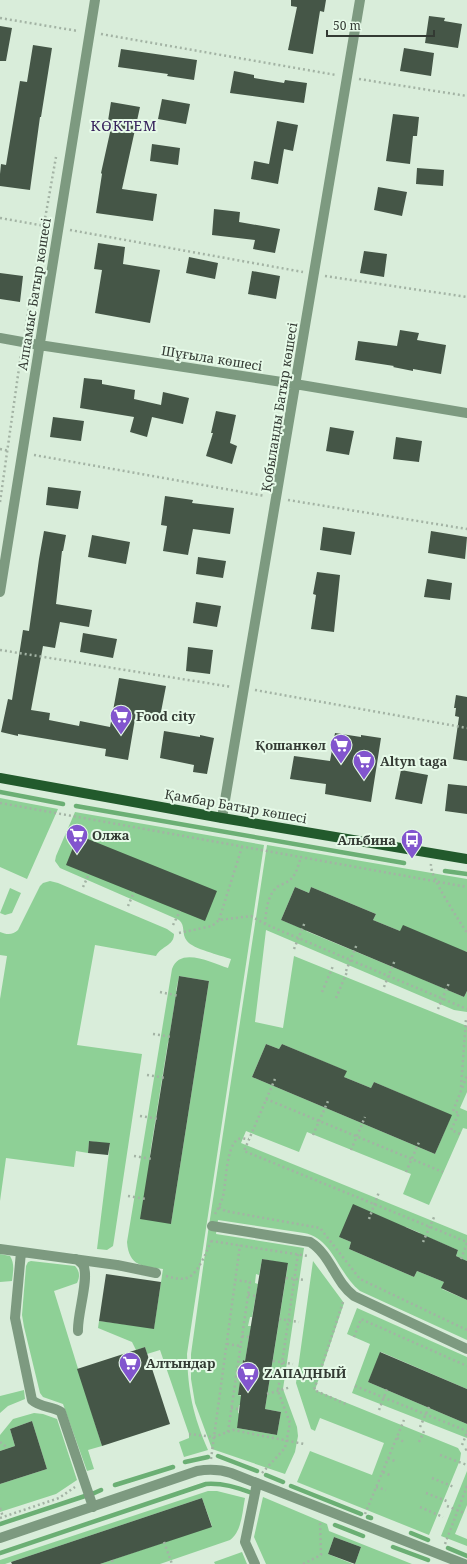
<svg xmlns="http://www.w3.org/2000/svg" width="467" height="1564" font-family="'Noto Serif',serif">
  <rect width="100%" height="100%" fill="#d9edda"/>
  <path fill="#8ed096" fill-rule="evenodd" d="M0,798L58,809L27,879L0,867Z
    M75,812L264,845L187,1354C188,1392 193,1415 208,1450L184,1457L179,1442L189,1438V1434L160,1350L147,1354L145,1347L136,1350L132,1342L98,1328L99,1321L154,1328L163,1269C143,1266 129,1267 127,1242L172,969C180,946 212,963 228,968L231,959C220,955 193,949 187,941C181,934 186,926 179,920L60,868L55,861L56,856ZM179,976L209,981L171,1224L150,1154L168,1042L173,1033L170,1032L175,1001H178L180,992L176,991Z
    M267,845L467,879V952L400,931L373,920L376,914L311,887L309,893L295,887L281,920L296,926L299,920L309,924L306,931L412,975L427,974L424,980L464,997L467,991V1012L454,1010L266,930L255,1022L283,1028L294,956L467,1026V1092L460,1108L467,1111V1129L463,1128L429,1205L403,1194L411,1174L307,1132L299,1152L246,1131L241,1143L467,1235V1261L456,1256L458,1250L432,1239L418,1240L420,1233L406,1227L339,1237L351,1242L349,1249L414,1277L417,1271L444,1282L442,1289L467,1300V1340L360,1291C338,1274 333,1238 304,1233L218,1220L216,1234L304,1248L283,1389L297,1427L298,1436L295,1452L285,1474L212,1449L195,1403L191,1379V1354L208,1232ZM266,1044L279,1049L282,1044L346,1071L344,1077L371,1088L374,1082L439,1110L449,1121L435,1154L252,1077ZM262,1259L288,1264L265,1409L281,1412L277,1435L237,1428L240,1414L238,1413L239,1405H241L242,1396L238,1395L243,1360L245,1361L251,1326H248L250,1317H252L258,1284L255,1283L256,1274L259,1275Z
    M50,881L58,883L167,929L174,934C174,946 161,946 156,956L95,945L77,1045L142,1054L114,1240L113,1246L107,1250L97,1249L110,1144L89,1141L88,1153L76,1151L74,1167L6,1158L0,1201V999L7,956L0,955V932C7,935 13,935 18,930L40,886L43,883Z
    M10,888L21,893L12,913L5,915L0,913Z
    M0,1254L10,1256C15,1264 13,1272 12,1281L0,1282Z
    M31,1261L75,1266C80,1272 80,1276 77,1283L54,1291L102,1446L88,1450L94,1469L87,1471L63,1404L43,1397L40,1393L24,1327L22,1315L26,1266L28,1262Z
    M313,1261L344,1303L315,1390L458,1448L461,1453L460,1460L429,1535L297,1482L310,1451L372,1475L384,1443L320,1418L315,1431L311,1429L296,1383Z
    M357,1308L467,1357V1389L381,1352L368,1382L467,1424V1438L352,1393L370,1344L347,1334Z
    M24,1390L25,1399L8,1406L0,1413V1396Z
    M34,1413L43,1414L57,1419L77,1480L56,1494L0,1512V1484L47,1469L32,1421L10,1429L15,1446L0,1451V1435L13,1419Z
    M467,1471V1505L455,1534L467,1539V1546L441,1536Z
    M208,1491H217L245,1498C242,1513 242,1531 230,1540L160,1564H100L212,1526L202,1498L5,1564H0V1560Z
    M263,1497L327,1524L329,1531L412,1564H355L361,1547L334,1537L328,1554L353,1564H266L254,1537Z
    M242,1552L247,1564H215L214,1562Z"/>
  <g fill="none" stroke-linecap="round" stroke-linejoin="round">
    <path stroke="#6baf74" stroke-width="4.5" d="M0,792L63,804
      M76,806L404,863
      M445,871L467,874
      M218,1456L257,1471
      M185,1462L208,1457
      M266,1475L283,1482
      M115,1485L173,1467
      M291,1486L361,1514
      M92,1494L101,1490
      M368,1517L371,1518
      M0,1524L85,1496
      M335,1525L363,1536
      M411,1533L428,1540
      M393,1547L428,1560
      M448,1548L467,1556
      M0,1553L206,1484C223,1483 236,1487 252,1493"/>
  </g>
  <path fill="#455647" d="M291,0H326L324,12L320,11L313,54L288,50L297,7L291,6Z
    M429,16L445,18L444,21L462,24L458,48L425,43Z
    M0,26L12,28L6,61H0Z
    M33,45L52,48L41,117H40L30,190L0,186V174L1,164L6,165L20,81L27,82Z
    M404,48L434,53L431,76L400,71Z
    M121,49L197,60L194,80L167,76L168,74L118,67Z
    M234,71L254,75V78L284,83L285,80L307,83L304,103L230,93Z
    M162,99L190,104L186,124L158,119Z
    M111,102L140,107L122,189L157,194L153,221L96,213L102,174L101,173L111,128L107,127Z
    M393,114L419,117L417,136H413L410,164L386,161Z
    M277,121L298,125L293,151L284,149L278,184L251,179L254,161L269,164Z
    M152,144L180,148L178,165L150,161Z
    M417,168L444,170L443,186L416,184Z
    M378,187L407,192L402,216L374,210Z
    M214,209L240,212L239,222L280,229L275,253L253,249L255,240L212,235Z
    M98,243L125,247L123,264L160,270L150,323L95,313L102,270L94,269Z
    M364,251L387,254L384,277L360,273Z
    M189,257L218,263L215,279L186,273Z
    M252,271L280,276L276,299L248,294Z
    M0,273L23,276L20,302L0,299Z
    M400,330L419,333L417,340L446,345L441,374L413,369V371L393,367L394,366L355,360L358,341L397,346Z
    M84,378L102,380V384L135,390L134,399L161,405L163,392L189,398L183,424L152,417L147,437L130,432L134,417L80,408Z
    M216,411L236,415L230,443L237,446L232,464L206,456L213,433H211Z
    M53,417L84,421L81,441L50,437Z
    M330,427L354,431L349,455L326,451Z
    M396,437L422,441L419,462L393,459Z
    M48,487L81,491L78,509L46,505Z
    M165,496L193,500L192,503L234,508L230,534L193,529L188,555L163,551L167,526L161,525Z
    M323,527L355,532L351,555L320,550Z
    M44,531L66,535L63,551H62L56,604L92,610L89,627L60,622L55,648L43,646L31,710L50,713L49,720L79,726L80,721L110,727L119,678L166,686L160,717L136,713L128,760L105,756L106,749L18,734V736L1,732L8,699L12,700L23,630L29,631L39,559Z
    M431,531L467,537L465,559L428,553Z
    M92,535L130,542L126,564L88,557Z
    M198,557L226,561L223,578L196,574Z
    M317,572L340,575L334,632L311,629L316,595L313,594Z
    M427,579L452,583L450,600L424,597Z
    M196,602L221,606L217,627L193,623Z
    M83,633L117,639L113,658L80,652Z
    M188,647L213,650L210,674L186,671Z
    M456,695L467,697V761L453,759L459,717L455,716L456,708H454Z
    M164,731L200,737V735L214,738L207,774L193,772L194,765L160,758Z
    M335,733L361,737V735L381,738L371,802L325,794L326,784L290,779L294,756L330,761Z
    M401,770L428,775L422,804L395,799Z
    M448,784L467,786V814L445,811Z
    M78,835L217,891L205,921L66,865Z
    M295,887L309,893L311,887L376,914L373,920L400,931L403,925L467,952V991L464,997L281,920Z
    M179,976L209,981L171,1224L140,1219Z
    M266,1044L279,1049L282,1044L347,1071L344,1077L371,1088L374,1082L452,1115L435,1154L252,1077Z
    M89,1141L110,1143L108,1155L88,1153Z
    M353,1204L458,1250L456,1256L467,1261V1300L441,1288L444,1282L417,1271L414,1277L349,1249L351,1242L339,1237Z
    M262,1259L288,1263L265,1409L281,1412L277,1435L237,1428L241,1395H238L243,1360L245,1361Z
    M106,1274L161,1282L154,1329L99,1321Z
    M145,1347L170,1424L102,1446L77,1369Z
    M380,1352L467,1389V1424L368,1382Z
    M32,1421L47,1469L0,1484V1451L15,1446L10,1429Z
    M202,1498L212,1527L100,1564H12L11,1562Z
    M334,1537L361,1547L355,1564L328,1554Z"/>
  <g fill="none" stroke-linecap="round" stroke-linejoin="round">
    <path stroke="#a3b3a4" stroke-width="2.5" stroke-dasharray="2 3" stroke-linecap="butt" d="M0,18L78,31
      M101,34L336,75
      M359,79L467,96
      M0,218L45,226
      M70,230L303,272
      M325,276L467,297
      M25,331L56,157
      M0,449L9,451
      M34,455L265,496
      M288,500L467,529
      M0,502L21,354
      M0,650L232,687
      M255,690L467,728
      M0,803L467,887
      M431,864C429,876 459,920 467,933
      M83,887L89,874
      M128,906L134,892
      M219,920L242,847
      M265,924C266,912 267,897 276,888C279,885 284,884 287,882C296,877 298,866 301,857
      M173,925L180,911
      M179,933L212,926L219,920L251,916L265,924L298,938L467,1009
      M294,949L305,922
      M346,971L357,944
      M384,987L395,960
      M160,992L179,996
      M322,992L333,966
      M336,998L347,972
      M438,1009L449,983
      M153,1034L172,1037
      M147,1075L166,1078
      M275,1079L244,1151L467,1242
      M461,1087L466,1019
      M266,1099L443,1172
      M140,1116L159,1119
      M460,1134L451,1130L459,1113L453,1111L467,1076
      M313,1135L328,1101
      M351,1150L365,1117
      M134,1156L152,1159
      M406,1172L420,1140
      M128,1196L146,1199
      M219,1207L225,1211L320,1228L360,1279L467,1330
      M215,1214C219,1207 223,1199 224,1191C226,1179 227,1147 237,1140C240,1137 245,1139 249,1139
      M369,1219L379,1192
      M211,1241L308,1256
      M423,1242L435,1215
      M461,1259L467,1243
      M166,1276C187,1282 192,1279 202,1261C206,1254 208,1248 211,1241
      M286,1278L305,1280
      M248,1295L256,1296
      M343,1302L314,1390L348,1405
      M279,1319L299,1322
      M242,1336L249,1337
      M354,1337L361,1319L467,1366
      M227,1344L240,1346
      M273,1361L293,1364
      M236,1372L243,1373
      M355,1386L467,1431
      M267,1394L291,1387
      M231,1408L238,1409
      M379,1410L387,1389
      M420,1427L429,1407
      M228,1432L250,1282L235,1280
      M189,1434L214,1437L233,1430L304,1444
      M397,1438L404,1442
      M0,1442L8,1448
      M419,1442L425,1429
      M462,1445L467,1433
      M465,1450L467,1449
      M440,1455L467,1465
      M388,1458L397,1462
      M211,1459L240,1245
      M383,1472L392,1476
      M262,1473L285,1448L290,1423L278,1391L298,1254
      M432,1478L454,1487
      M376,1487L386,1490
      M426,1493L449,1502
      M447,1506L464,1513
      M420,1507L443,1517
      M0,1508L3,1517
      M365,1514L404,1420
      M0,1518L59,1498L75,1487
      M164,1542L172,1564
      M445,1544L467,1486
      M112,1560L113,1564
      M303,1564L321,1555L320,1521"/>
    <path stroke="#7d9a80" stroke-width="10" d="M0,338L39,345L295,384L467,413
      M0,592L95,0
      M222,818L360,0
      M212,1226L310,1242C331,1255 335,1282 354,1296L467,1349
      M0,1249L117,1265L156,1273
      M21,1252L15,1318L32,1400C41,1408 52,1406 61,1412L93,1507
      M76,1259C79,1261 81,1262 83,1265C90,1277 77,1314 78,1331
      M0,1538L197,1471C209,1469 219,1469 231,1473L464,1564
      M255,1564L245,1542L257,1483"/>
    <path stroke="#225a2c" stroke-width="10" d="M0,778L222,818L467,859"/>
  </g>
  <defs>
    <g id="supermarket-pin" transform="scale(1.15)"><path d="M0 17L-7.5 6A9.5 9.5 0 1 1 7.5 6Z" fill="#8255ce" stroke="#e6fae8"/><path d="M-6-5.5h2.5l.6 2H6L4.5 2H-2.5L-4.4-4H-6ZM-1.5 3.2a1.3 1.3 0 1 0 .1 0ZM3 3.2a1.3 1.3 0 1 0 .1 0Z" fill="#fff"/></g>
    <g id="bus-pin" transform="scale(1.15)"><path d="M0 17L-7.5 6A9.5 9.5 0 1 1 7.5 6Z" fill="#8255ce" stroke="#e6fae8"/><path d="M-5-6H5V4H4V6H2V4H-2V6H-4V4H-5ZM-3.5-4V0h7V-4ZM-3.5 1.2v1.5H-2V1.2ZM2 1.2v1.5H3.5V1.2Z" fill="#fff"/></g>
  </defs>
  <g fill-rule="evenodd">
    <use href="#supermarket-pin" x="121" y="716"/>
    <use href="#supermarket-pin" x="341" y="745"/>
    <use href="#supermarket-pin" x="364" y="761"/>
    <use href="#supermarket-pin" x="77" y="835"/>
    <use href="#bus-pin" x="412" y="840"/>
    <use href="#supermarket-pin" x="130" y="1363"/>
    <use href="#supermarket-pin" x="248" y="1373"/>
  </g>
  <g text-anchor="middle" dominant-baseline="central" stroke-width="4" stroke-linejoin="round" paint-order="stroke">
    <g font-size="13" fill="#333a33" stroke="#e6fae8">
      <text transform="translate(34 294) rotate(-81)">Алпамыс Батыр көшесі</text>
      <text transform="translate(212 358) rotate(9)">Шұғыла көшесі</text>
      <text transform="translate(279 407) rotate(-81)">Қобыланды Батыр көшесі</text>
      <text transform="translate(236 806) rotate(10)">Қамбар Батыр көшесі</text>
    </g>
    <g font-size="13" font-weight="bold" fill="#333a33" stroke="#e6fae8" text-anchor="start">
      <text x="136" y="716">Food city</text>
      <text x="326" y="745" text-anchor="end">Қошанкөл</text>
      <text x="380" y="761">Altyn taga</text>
      <text x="92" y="835">Олжа</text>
      <text x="396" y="840" text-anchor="end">Альбина</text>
      <text x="146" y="1363">Алтындар</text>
      <text x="264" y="1373">ZАПАДНЫЙ</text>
    </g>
    <g font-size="14" letter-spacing="1" fill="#37225c" stroke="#e6fae8">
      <text x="124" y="125">КӨКТЕМ</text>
    </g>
  </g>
  <path d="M327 30v6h107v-6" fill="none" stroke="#333a33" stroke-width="2"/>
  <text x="333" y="30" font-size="12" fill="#333a33" stroke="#e6fae8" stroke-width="3" paint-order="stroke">50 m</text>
</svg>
